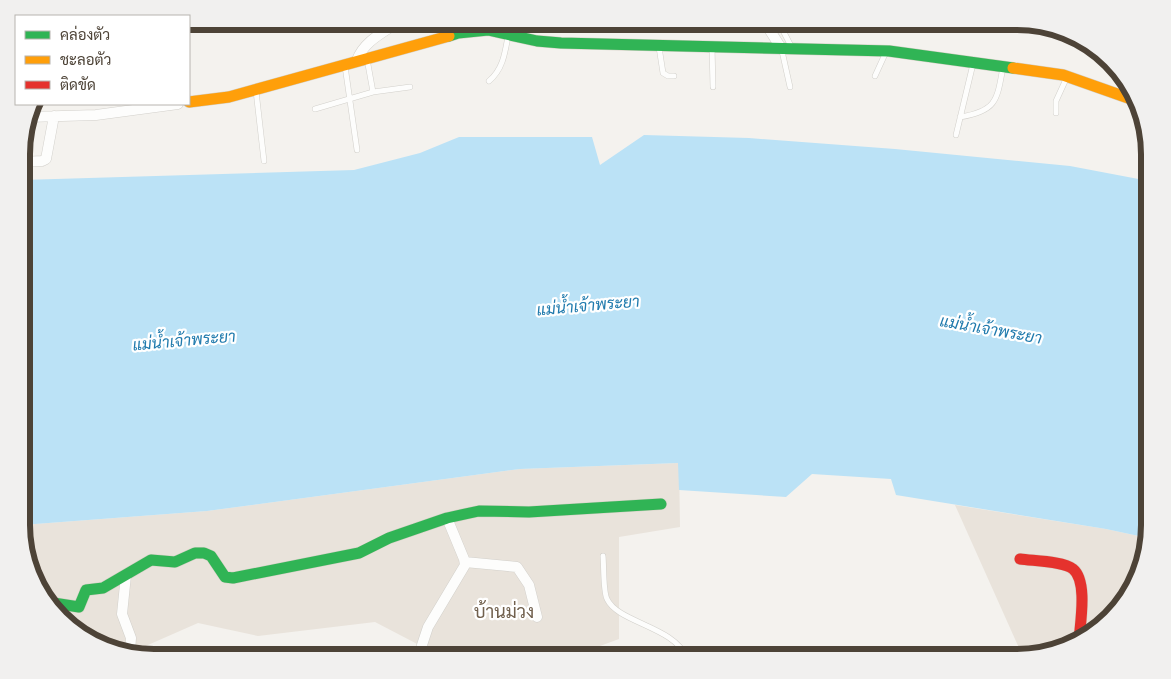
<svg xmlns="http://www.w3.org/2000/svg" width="1171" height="679" font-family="Inter,Sarabun,sans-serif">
  <rect width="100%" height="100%" fill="#f4f2ee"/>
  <path fill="#e9e3db" d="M679,463L680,527L619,537V639L581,653L582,658H426L423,647L375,622L258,636L198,623L132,652L87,640L43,599L22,542V525L207,511L520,469Z
    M955,505L1106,529L1148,538L1132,592L1084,640L1023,657Z"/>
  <path fill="#bbe2f6" d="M644,135L749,138L895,149L1070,166L1149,181V534L1148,538L1106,529L896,495L891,479L812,474L786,497L679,490L678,463L520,469L207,511L22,525V180L354,170L420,153L459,137H592L600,165Z"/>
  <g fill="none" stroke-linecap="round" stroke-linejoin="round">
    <g stroke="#d2d0cb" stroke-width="6">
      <path id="lane" d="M778,21L791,46
        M659,47L663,73L668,76H674
        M712,47L713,87
        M782,51L790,87
        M367,59L373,92L410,87
        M345,66L357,150
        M875,76L886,52
        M489,81C503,69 505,53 508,36
        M256,91L264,161
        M315,109L373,92
        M1056,113V101L1067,77
        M37,116L39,104
        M960,117C997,111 997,100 1003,67
        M956,135L973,64
        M603,556C604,565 603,591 607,599C618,623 674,626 687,658"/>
    </g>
    <g stroke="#d2d0cb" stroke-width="11">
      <path id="street" d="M764,21L781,48
        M357,60C364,41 384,32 400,21
        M28,117L96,115L178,104
        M22,162L42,161L46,159L54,116
        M465,562L517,567L529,585L537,617
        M126,575L122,614L131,638L130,651
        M425,658L422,645L428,627L465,565L464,559L447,518"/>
    </g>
    <g stroke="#d4cfc4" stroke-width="12">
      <path id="fast" d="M449,36L458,33L488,30L537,41L561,43L889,51L1013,68
        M47,602L79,607L86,590L103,588L151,560L175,562L195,553H204L211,556L225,577L233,578L359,553L389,538L447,518L479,511L529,512L661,504"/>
    </g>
    <g stroke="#d4cfc4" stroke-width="12">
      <path id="slow" d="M1013,68L1063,75L1134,100
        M189,102L229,97L449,36"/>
    </g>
    <g stroke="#d4cfc4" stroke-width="12">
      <path id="jam" d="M1020,559C1033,561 1063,561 1073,569C1088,581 1080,624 1079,641"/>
    </g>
    <use href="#lane" stroke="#fdfdfc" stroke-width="5"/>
    <use href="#street" stroke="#fdfdfc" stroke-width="10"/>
    <use href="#fast" stroke="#30b455" stroke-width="11"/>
    <use href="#slow" stroke="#ff9f0a" stroke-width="11"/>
    <use href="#jam" stroke="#e5322d" stroke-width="11"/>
  </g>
  <g text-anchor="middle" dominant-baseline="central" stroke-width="4.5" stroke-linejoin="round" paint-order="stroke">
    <g font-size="16" font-style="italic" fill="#1f7aad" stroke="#fff">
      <text transform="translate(588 305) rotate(-5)">แม่น้ำเจ้าพระยา</text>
      <text transform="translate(991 329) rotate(10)">แม่น้ำเจ้าพระยา</text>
      <text transform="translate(184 340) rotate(-5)">แม่น้ำเจ้าพระยา</text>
    </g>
    <g font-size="18" fill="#71604d" stroke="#fff">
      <text x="504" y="611">บ้านม่วง</text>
    </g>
  </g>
  <path d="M0 0H1171V679H0ZM154 30H1017A124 124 0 0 1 1141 154V525A124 124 0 0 1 1017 649H154A124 124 0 0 1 30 525V154A124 124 0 0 1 154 30Z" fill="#f1f0ef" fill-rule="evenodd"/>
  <path fill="none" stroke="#4d4337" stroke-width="6" d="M154 30H1017A124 124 0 0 1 1141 154V525A124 124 0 0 1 1017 649H154A124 124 0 0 1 30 525V154A124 124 0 0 1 154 30Z"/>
  <rect x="15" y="15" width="175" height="90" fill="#ffffff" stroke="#b8b4af"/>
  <rect x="25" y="31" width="25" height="8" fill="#30b455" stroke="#b8b4af"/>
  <text x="60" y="40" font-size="15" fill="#4d4337">คล่องตัว</text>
  <rect x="25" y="56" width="25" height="8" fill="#ff9f0a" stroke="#b8b4af"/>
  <text x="60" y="65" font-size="15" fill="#4d4337">ชะลอตัว</text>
  <rect x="25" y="81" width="25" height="8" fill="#e5322d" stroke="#b8b4af"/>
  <text x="60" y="90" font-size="15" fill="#4d4337">ติดขัด</text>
</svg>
